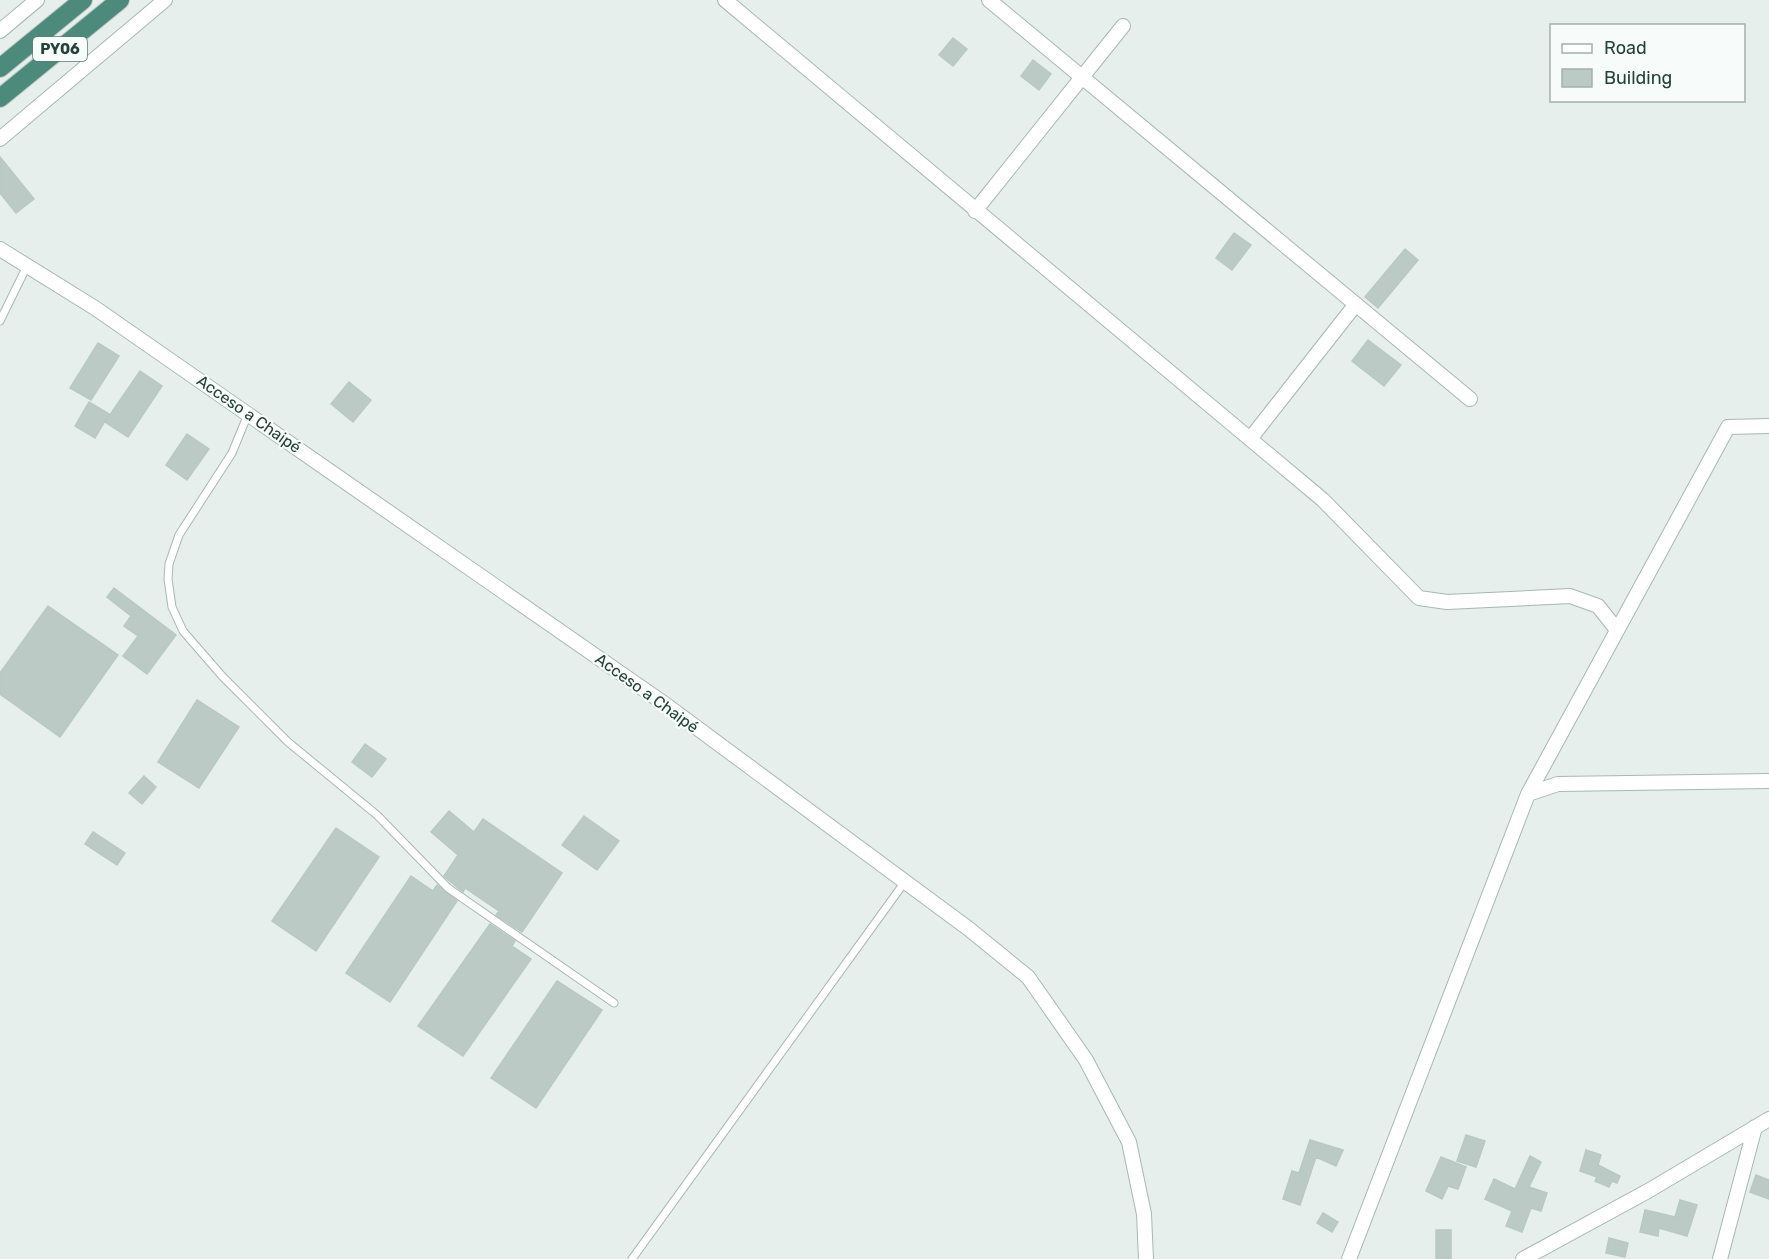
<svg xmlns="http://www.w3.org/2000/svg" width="1769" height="1259" font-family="Rubik,sans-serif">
  <rect width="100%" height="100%" fill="#e6efeb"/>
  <path fill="#bbcac4" stroke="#b8c9c2" stroke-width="1.5" d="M953,38L967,49L953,66L939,55Z
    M1033,60L1051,74L1039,90L1021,76Z
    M0,157L34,199L16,213L0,193Z
    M1234,233L1251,245L1232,270L1216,258Z
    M1405,249L1418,260L1378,308L1365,297Z
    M1368,340L1401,365L1384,386L1352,361Z
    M98,343L119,356L91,400L70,388Z
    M140,371L162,386L128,437L105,422Z
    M349,382L371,400L353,422L331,404Z
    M89,402L109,414L95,438L75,426Z
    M187,434L209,449L187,480L166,465Z
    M114,588L176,635L147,674L123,656L138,636L124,626L131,616L107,597Z
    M48,606L118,655L60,737L0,694V673Z
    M197,700L239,727L199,788L158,762Z
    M365,744L386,759L372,777L352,762Z
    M144,776L156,787L142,804L129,793Z
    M449,811L474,832L483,819L562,873L522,932L496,915L499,911L465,888L463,892L444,876L458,855L431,832Z
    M584,816L619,841L597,870L562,845Z
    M336,828L379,857L316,951L272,921Z
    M93,832L125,853L117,865L85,844Z
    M411,876L433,891L437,885L457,901L390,1002L346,973Z
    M490,924L515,941L512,946L531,959L463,1056L418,1026Z
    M557,981L602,1010L536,1108L491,1078Z
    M1466,1135L1485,1141L1476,1167L1457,1161Z
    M1310,1140L1343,1150L1336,1166L1316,1157L1300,1205L1283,1199L1292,1171L1299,1173Z
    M1586,1150L1601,1155L1598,1165L1620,1176L1617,1183L1612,1181L1609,1187L1595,1181L1597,1177L1580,1171Z
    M1530,1156L1541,1162L1529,1187L1547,1193L1541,1211L1531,1208L1522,1232L1506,1226L1512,1211L1485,1199L1494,1179L1515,1189Z
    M1441,1157L1466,1167L1458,1189L1448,1186L1442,1199L1426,1191Z
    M1756,1175L1769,1180V1199L1750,1192Z
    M1680,1200L1697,1205L1687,1236L1659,1228L1658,1236L1640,1232L1645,1210L1675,1217Z
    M1323,1213L1338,1222L1332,1232L1317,1223Z
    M1436,1230H1451V1259H1436Z
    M1609,1238L1628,1243L1625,1257L1606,1253Z"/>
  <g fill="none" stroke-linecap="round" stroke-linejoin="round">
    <g stroke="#a8b8b2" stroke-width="9">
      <path id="service" d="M0,321L27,266
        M248,414L232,453L179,535L169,564L168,579L172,607L183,631L222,676L288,742L377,815L448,888L614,1003
        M632,1259L904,883"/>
    </g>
    <g stroke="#a8b8b2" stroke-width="16">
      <path id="minor" d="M725,0L1323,500L1419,598L1447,602L1570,596L1598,606L1617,630
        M989,0L1470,399
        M0,31L37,0
        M0,139L165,0
        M975,211L1123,26
        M0,249L95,308L662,702L969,929L1028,977L1086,1060L1129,1142L1144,1214L1146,1259
        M1250,439L1356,304
        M1528,794L1558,784L1769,781
        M1349,1259L1528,794L1728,427L1769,426
        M1523,1259L1648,1191L1769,1119
        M1720,1259L1755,1127"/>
    </g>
    <g stroke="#c2cac8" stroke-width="20">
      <path id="trunk" d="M0,68L83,0
        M0,98L120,0"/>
    </g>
    <use href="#service" stroke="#fff" stroke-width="7"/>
    <use href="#minor" stroke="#fff" stroke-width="14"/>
    <use href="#trunk" stroke="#4c8a7c" stroke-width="18"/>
  </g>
  <g text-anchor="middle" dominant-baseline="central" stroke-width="4.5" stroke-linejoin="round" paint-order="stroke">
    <rect fill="#f7fbf9" stroke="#637a73" stroke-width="1.5" x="33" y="37" width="54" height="24" rx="4.5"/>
    <g font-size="15" font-weight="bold" fill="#24423a">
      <text x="60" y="49">PY06</text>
    </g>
    <g font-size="16" fill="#24423a" stroke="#f7fbf9">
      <text transform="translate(249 414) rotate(35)">Acceso a Chaipé</text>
      <text transform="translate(647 693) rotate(36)">Acceso a Chaipé</text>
    </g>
  </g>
  <rect x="1550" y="24" width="195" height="78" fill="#f7fbf9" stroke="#a3b1ad" stroke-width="1.5"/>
  <rect x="1562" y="44" width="30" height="9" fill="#ffffff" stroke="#a3b1ad" stroke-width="1.5"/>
  <text x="1604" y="54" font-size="18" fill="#24423a">Road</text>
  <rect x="1562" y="69" width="30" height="18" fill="#bbcac4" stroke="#a3b1ad" stroke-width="1.5"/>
  <text x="1604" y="84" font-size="18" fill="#24423a">Building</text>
</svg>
